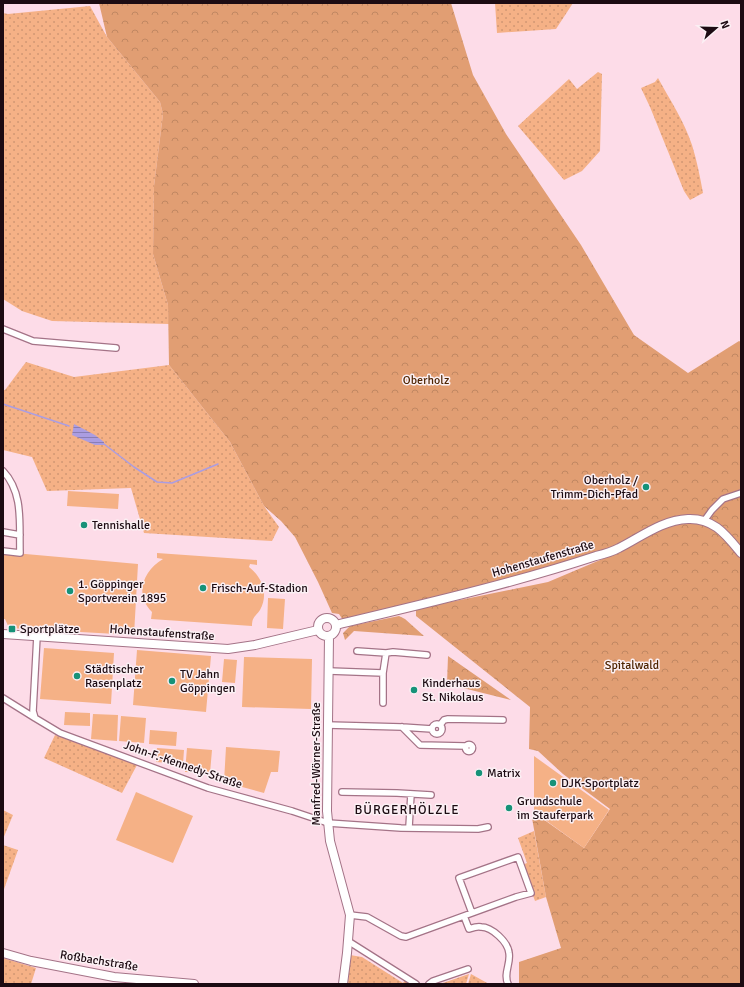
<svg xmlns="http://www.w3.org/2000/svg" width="744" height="987" font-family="Signika,sans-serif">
  <defs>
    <pattern id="green-dots" width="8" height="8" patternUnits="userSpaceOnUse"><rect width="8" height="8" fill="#f5b186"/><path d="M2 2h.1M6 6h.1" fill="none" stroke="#d19773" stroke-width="1.8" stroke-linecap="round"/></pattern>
    <pattern id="forest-crowns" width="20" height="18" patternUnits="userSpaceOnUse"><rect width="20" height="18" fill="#e19e73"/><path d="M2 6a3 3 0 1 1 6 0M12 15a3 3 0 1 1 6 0" fill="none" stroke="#c08762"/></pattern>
    <pattern id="water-rules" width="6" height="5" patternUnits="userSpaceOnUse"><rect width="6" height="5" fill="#ab9de1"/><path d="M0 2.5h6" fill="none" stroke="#8a7eb5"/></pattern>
  </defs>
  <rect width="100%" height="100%" fill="#fddce8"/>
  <path fill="url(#green-dots)" d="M495,3H573L556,29L497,33Z
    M90,6L107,37L160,102L163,114L154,186L153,254L168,305L169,324L52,321L22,311L3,299V13L8,14Z
    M598,72L602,74L600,151L582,171L564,180L518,126L569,79L577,89Z
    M658,78C670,100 684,121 692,145C697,161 700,177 703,193L690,200L684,191L650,107L641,88L655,82Z
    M26,362L74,377L169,365L230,442L264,506L279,527L272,541L144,533L131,488L47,491L32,457L3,450V390H5Z
    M55,735L137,765L122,793L44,758Z
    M3,810L13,815L3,839Z
    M534,831L546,897L535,901L522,865L527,863L518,838Z
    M3,845L18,850L3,892Z
    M350,955L362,957L403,983L405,980L412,984H348Z
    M3,958L36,968L31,984H3Z
    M469,974L466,984H440Z
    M471,974L489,984H468Z"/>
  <path fill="url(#forest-crowns)" d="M99,3H451L473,75L506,134L581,245L634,335L688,373L739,341L741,342V984H519V962L561,948L546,897L532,818L543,819L584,848L610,809L563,774L538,751L529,749L530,707L416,616V609L548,582L619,552L666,526L675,523L690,522L703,524L705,519L691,516L677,518L664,521L610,550L538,572L343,620L339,614L332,613L318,582L295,537L281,521L264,506L230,442L169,365L168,305L153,254L154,186L163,114L160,102L107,37Z
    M399,616L405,619L424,636L354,631L345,640L343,633L350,626Z
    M448,656L511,700L447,684Z"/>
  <path fill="#f5b186" d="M68,491L119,494L118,509L67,506Z
    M3,552L138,564L134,635L9,628L5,619H3Z
    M157,553L257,560V565L250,564L249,567C262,577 269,594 260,610C255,617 252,617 252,626L151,619L152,612C134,594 143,571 163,559L157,558Z
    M268,598L285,599L283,629L267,628Z
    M44,648L114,653L111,704L40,699Z
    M137,650L211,656L206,712L133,705Z
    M244,657L312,659L311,709L242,707Z
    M224,659L237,660L235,683L222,682Z
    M65,712L90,713V726L64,725Z
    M93,714L118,715L117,741L91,739Z
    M121,716L146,718L144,743L119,741Z
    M150,730L177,732L176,746L149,744Z
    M226,747L280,751L278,772H271L264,793L224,782Z
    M157,748L184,750L183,764L156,762Z
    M187,748L212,750L210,773L185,772Z
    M534,756L609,810L584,848L534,812Z
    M136,792L193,816L173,863L116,840Z"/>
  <path fill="url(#water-rules)" d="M74,424L95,435L104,442V445H95L72,435Z"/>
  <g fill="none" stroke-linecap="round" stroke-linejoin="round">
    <path stroke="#ab9de1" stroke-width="1.5" d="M3,404L69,426
      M104,444L134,467L157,482L172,483L218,464"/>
    <g stroke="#a47387" stroke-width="8">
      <path id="street" d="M3,329L33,341L116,348
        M3,471C24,493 19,525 20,553L3,551
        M704,521L712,510L723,499L741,493
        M3,532L20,535
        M37,636L33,711L35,718L60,733L208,788L292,811L328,823L401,828L478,829L488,827
        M357,651L386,653L393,652L427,655
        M329,671L383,673L386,653
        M383,673V703
        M3,698L35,718
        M432 729a5 5 0 1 1 10 0a5 5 0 1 1-10 0Z
        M327,725L402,727L432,729
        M440,725L444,720L448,719L503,720
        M402,727L420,745L465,746
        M465.5 748a3.5 3.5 0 1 1 7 0a3.5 3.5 0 1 1-7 0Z
        M342,792L397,793L431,795
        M409,827L411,794
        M350,915L367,917L401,936L406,937L516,897L531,893L518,857L459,878L472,913
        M464,916L469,929C472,928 477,926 481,927C492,927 508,942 509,953C511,964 503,973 508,984
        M348,941L416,984
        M429,984L433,981L468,969"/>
    </g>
    <g stroke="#a47387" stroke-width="10">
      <path id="secondary" d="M318 627a9 9 0 1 1 18 0a9 9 0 1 1-18 0Z
        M336,625C423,604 511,584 596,556C604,554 612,552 619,548C641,537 662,520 688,519C714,518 726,535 741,553
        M3,634L228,649L255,645L318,630
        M329,636L327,811L330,841L350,915L347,953L343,984
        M3,953L31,961L114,977L194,984"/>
    </g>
    <use href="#street" stroke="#fff" stroke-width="5.5"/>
    <use href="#secondary" stroke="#fff" stroke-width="8"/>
  </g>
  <g fill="#169278" stroke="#fbf0f4" stroke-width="1.5">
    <circle cx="646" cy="487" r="4"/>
    <circle cx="84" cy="525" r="4"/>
    <circle cx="203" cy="588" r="4"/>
    <circle cx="70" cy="591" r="4"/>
    <rect x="8" y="625" width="8" height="8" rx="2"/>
    <circle cx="77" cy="676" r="4"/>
    <circle cx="172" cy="681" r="4"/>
    <circle cx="414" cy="690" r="4"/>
    <circle cx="479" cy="773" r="4"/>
    <circle cx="553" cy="783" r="4"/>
    <circle cx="509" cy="808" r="4"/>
  </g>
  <g text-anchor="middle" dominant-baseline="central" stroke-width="3" stroke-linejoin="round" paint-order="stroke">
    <g font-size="12" fill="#4e2401" stroke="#fbf0f4">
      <text x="426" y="380">Oberholz</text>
      <text x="632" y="665">Spitalwald</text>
    </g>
    <g font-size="12" fill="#1c0b12" stroke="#fbf0f4" text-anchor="start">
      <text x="638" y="480" text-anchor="end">Oberholz /<tspan x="638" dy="14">Trimm-Dich-Pfad</tspan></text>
      <text x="92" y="525">Tennishalle</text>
      <text x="78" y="584">1. Göppinger<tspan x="78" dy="14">Sportverein 1895</tspan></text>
      <text x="211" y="588">Frisch-Auf-Stadion</text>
      <text x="20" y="629">Sportplätze</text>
      <text x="85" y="669">Städtischer<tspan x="85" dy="14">Rasenplatz</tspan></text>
      <text x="180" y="674">TV Jahn<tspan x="180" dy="14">Göppingen</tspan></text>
      <text x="422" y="683">Kinderhaus<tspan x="422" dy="14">St. Nikolaus</tspan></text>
      <text x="487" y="773">Matrix</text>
      <text x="561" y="783">DJK-Sportplatz</text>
      <text x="517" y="801">Grundschule<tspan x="517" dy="14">im Stauferpark</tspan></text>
    </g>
    <g font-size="12" fill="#1c0b12" stroke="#fbf0f4">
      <text transform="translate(543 559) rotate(-16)">Hohenstaufenstraße</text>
      <text transform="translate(162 633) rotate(4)">Hohenstaufenstraße</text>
      <text transform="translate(316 764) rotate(-90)">Manfred-Wörner-Straße</text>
      <text transform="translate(183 765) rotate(19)">John-F.-Kennedy-Straße</text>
      <text transform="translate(99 961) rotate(9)">Roßbachstraße</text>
    </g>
    <g font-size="13" letter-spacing="1" fill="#1c0b12" stroke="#fbf0f4">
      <text x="407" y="810">BÜRGERHÖLZLE</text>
    </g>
  </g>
  <rect width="744" height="987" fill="none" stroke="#1c0b12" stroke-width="8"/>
  <g transform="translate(716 28) rotate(70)" stroke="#fbf0f4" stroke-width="3" paint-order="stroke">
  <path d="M0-3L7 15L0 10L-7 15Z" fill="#1c0b12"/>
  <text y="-6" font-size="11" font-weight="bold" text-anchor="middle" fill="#1c0b12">N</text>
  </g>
</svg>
